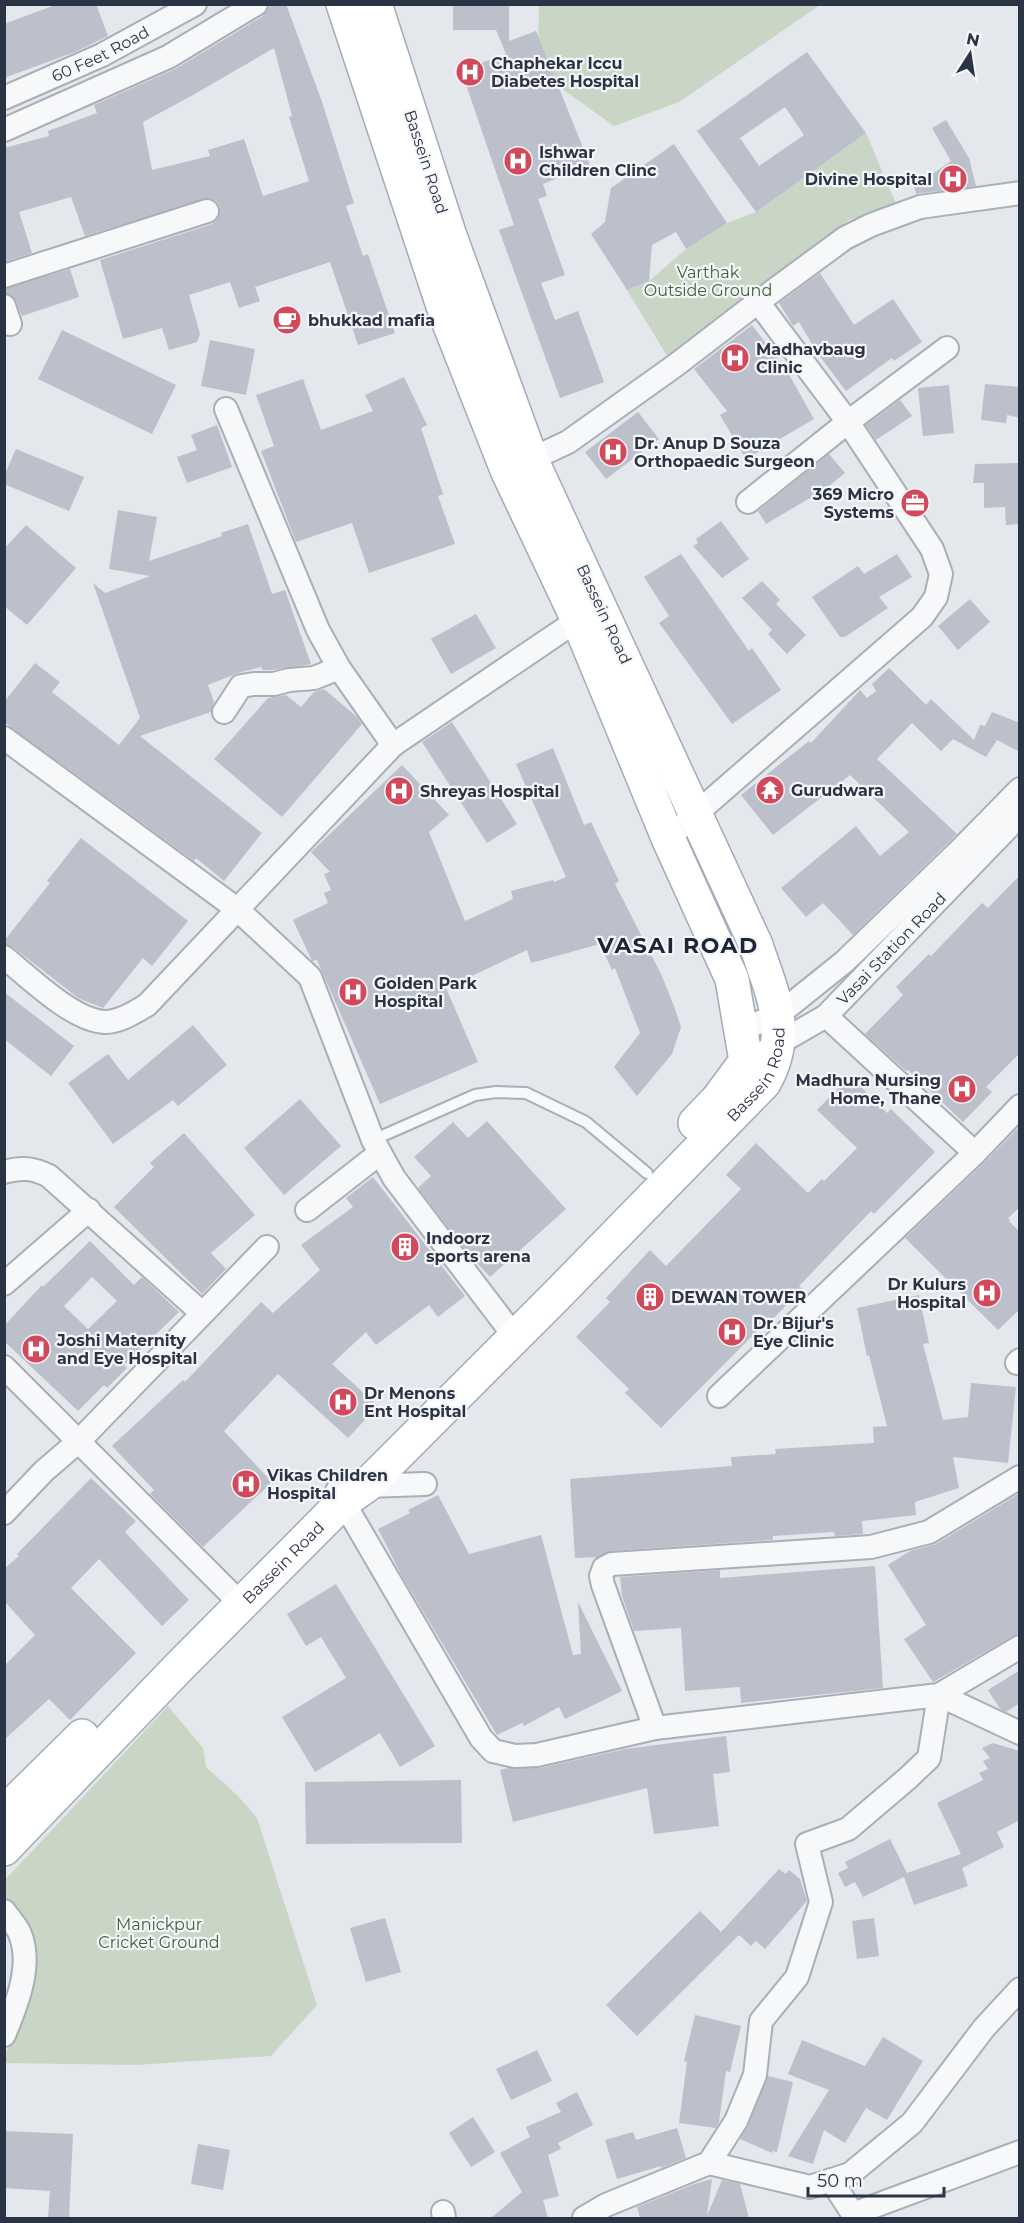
<svg xmlns="http://www.w3.org/2000/svg" width="1024" height="2223" font-family="Montserrat,sans-serif">
  <rect width="100%" height="100%" fill="#e4e7ec"/>
  <path fill="#c9d6c5" d="M539,5H820L679,102L614,126L558,86L538,47Z
    M866,133L897,206L849,220L669,359L627,290L649,281L686,249L727,223L756,212Z
    M168,1706L203,1748L206,1767L238,1796L257,1818L317,2005L271,2056L136,2065L5,2063V2054L30,1999L33,1960L5,1902V1880Z"/>
  <path fill="#bbc0ca" fill-rule="evenodd" d="M58,4H96L108,36L75,52L4,78V24Z
    M271,4H286L322,102L354,203L346,206L363,256L368,254L395,333L358,345L330,262L255,287L260,301L239,308L230,282L189,295L200,334L197,342L169,350L162,328L123,339L100,260L212,224L217,220L220,207L216,201L209,198L85,236L71,197L19,212L32,253L4,262V148L49,136L48,131L97,113L94,105L175,69L263,16ZM274,48L292,116L289,117L309,181L263,196L244,139L208,150L210,156L152,170L143,122L193,95Z
    M453,4H509V41L536,31L590,165L543,184L547,196L538,199L565,275L541,283L555,320L578,311L604,382L560,398L499,230L514,225L461,70L506,54L496,30H453Z
    M807,52L866,133L756,212L697,131ZM785,107L804,135L759,166L740,138Z
    M946,120L969,158L976,186L916,194L914,187L951,161L932,128Z
    M674,144L727,223L686,249L676,232L652,245L649,281L627,290L591,234L605,222L611,188Z
    M70,269L79,297L22,316L13,296L5,293L4,289Z
    M820,273L854,325L893,299L922,342L894,361L892,358L846,391L818,354L799,322L793,326L779,303Z
    M752,325L787,371L814,419L746,459L720,415L727,411L694,369Z
    M62,330L176,385L152,434L38,379Z
    M210,340L255,349L246,395L201,386Z
    M404,377L427,425L421,428L443,494L438,496L455,544L369,573L352,523L296,542L261,451L274,446L256,395L303,379L321,430L373,411L365,395Z
    M985,384L1020,387V418L1007,415L1006,423L981,420Z
    M949,385L954,433L923,436L918,388Z
    M900,400L912,416L876,440L866,425Z
    M638,412L659,439L606,479L585,452Z
    M217,425L232,467L187,483L177,457L197,450L191,435Z
    M16,449L84,477L69,511L4,484V476Z
    M829,454L845,473L812,500L810,498L766,524L758,511Z
    M1020,463V524L1006,525L1005,507L984,508V483H973L975,464Z
    M118,510L157,517L149,561L222,536L221,533L248,524L272,594L285,590L311,664L272,670H263L261,667L238,673L208,685L214,702L211,712L140,736L262,833L224,881L196,858L194,861L4,722V702L35,663L60,682L52,692L119,745L140,718L93,583L105,593L150,576L109,569Z
    M721,521L749,559L722,578L693,546L698,543L696,539Z
    M26,525L76,568L27,625L4,606V549Z
    M681,554L749,651L752,648L781,690L732,724L659,623L669,616L644,577Z
    M897,554L912,577L879,597L888,608L845,637H840L812,597L858,566L864,574Z
    M762,581L780,600L776,604L806,635L787,654L768,634L772,630L742,598Z
    M970,599L990,622L958,650L938,626Z
    M476,614L496,648L451,674L431,639Z
    M889,668L926,705L931,699L974,740L980,725L985,726L992,712L1020,723V752L997,740L986,757L953,739L941,751L912,723L877,759L957,834L853,935L823,903L806,917L781,888L856,826L880,856L909,832L850,775L773,835L741,795L809,741L811,743L860,690L867,698L876,691L872,684Z
    M324,689L357,717L362,724L282,817L214,759L268,698L286,695L301,707L314,692Z
    M452,722L517,824L487,843L422,742Z
    M553,748L584,825L591,822L619,881L615,884L661,974L674,1006L681,1027L672,1054L637,1096L614,1067L640,1033L615,968L612,970L600,944L531,963L527,950L446,988L478,1062L380,1104L317,960L312,961L293,920L328,903L324,893L331,890L324,874L330,872L311,852L402,765L449,815L429,832L465,921L513,899L511,891L553,880L554,882L566,877L516,764Z
    M81,838L188,921L152,966L143,958L103,1008L78,998L13,947L4,944V941L50,883L47,881Z
    M1020,875V1053L986,1087L992,1092L963,1122L908,1070L906,1071L865,1034L903,995L896,987L929,954L931,956L982,903L988,908Z
    M4,992L74,1046L51,1076L4,1039Z
    M193,1025L227,1065L178,1106L173,1100L113,1144L68,1083L108,1054L128,1080Z
    M850,1076L887,1113L891,1109L935,1152L874,1214L871,1211L799,1286L802,1289L768,1324L766,1322L661,1428L625,1393L629,1389L576,1337L610,1302L606,1298L650,1250L666,1266L741,1189L726,1175L756,1143L808,1193L822,1179L824,1181L857,1148L817,1110Z
    M300,1099L341,1146L284,1195L244,1148Z
    M487,1121L566,1209L490,1277L466,1251L418,1188L431,1176L414,1157L453,1122L468,1138Z
    M1020,1126V1207L1008,1218L1010,1220L1009,1221L1020,1232V1309L998,1330L905,1238L985,1162Z
    M184,1133L255,1215L211,1253L226,1269L202,1294L114,1207L154,1167L150,1163Z
    M373,1177L465,1296L438,1317L429,1305L376,1345L366,1332L332,1364L378,1406L348,1438L278,1374L224,1431L272,1482L203,1547L150,1494L154,1490L112,1446L183,1380L185,1382L261,1302L273,1313L320,1270L301,1245L353,1207L346,1198Z
    M90,1241L134,1285L142,1277L179,1312L124,1365L127,1368L107,1388L104,1385L78,1411L4,1341V1326L42,1285L43,1287ZM92,1277L117,1301L88,1329L64,1306Z
    M919,1295L929,1343L923,1344L943,1420L968,1417L971,1383L1016,1387L1008,1463L953,1457L959,1488L915,1502L916,1515L862,1521L863,1534L835,1536L834,1532L773,1536V1540L611,1551L597,1557L575,1558L570,1479L732,1466L731,1457L776,1454L775,1449L874,1443L873,1427L887,1426L869,1355L867,1356L857,1308Z
    M91,1478L136,1521L125,1532L189,1600L162,1626L99,1559L71,1588L136,1653L70,1720L49,1699L4,1740V1666L35,1635L4,1601V1569L19,1556L17,1554Z
    M1020,1493V1632L933,1682L904,1639L926,1625L888,1565L910,1551L936,1544Z
    M438,1495L469,1554L541,1535L573,1655L581,1654L578,1602L622,1691L565,1719L559,1707L524,1726L522,1723L497,1735L403,1578L378,1529L410,1513L408,1510Z
    M875,1566L883,1688L741,1703L740,1687L685,1691L681,1628L634,1631L622,1596L620,1577L720,1570V1578Z
    M336,1584L435,1746L400,1767L380,1733L315,1772L282,1717L346,1678L321,1637L306,1646L287,1614Z
    M1020,1670V1703L1006,1712L1000,1709L988,1690Z
    M726,1736L730,1772L713,1774L719,1826L654,1834L647,1788L513,1822L500,1770L508,1768H540L625,1749Z
    M993,1743L1020,1751V1820L997,1832L1004,1847L962,1868L968,1886L914,1905L904,1877L863,1897L855,1882L845,1887L838,1873L848,1868L845,1862L890,1839L907,1873L961,1854L937,1803L983,1780L979,1773L988,1769L983,1761L990,1758L982,1748Z
    M461,1780L462,1843L306,1844L305,1782Z
    M779,1869L786,1874L789,1870L800,1879L807,1901L765,1949L756,1941L751,1946L739,1935L637,2036L606,2005L700,1911L721,1932Z
    M385,1918L401,1972L366,1982L350,1928Z
    M874,1918L879,1956L857,1959L852,1921Z
    M695,2015L741,2026L730,2072L726,2071L719,2122L716,2128L679,2123L687,2062L684,2061Z
    M883,2037L923,2061L887,2120L866,2108L845,2143L824,2130L813,2164L788,2156L829,2090L788,2074L802,2040L865,2066Z
    M537,2050L552,2081L511,2100L496,2069Z
    M768,2076L793,2082L777,2152L772,2151V2153L740,2139L748,2126Z
    M577,2092L593,2125L558,2143L561,2149L548,2155L559,2196L543,2200L548,2218H491L522,2192L500,2153L530,2137L526,2127L561,2112L556,2103Z
    M473,2117L495,2152L471,2167L449,2133Z
    M677,2128L686,2158L661,2168V2166L617,2179L605,2140L633,2132L636,2140Z
    M4,2131L73,2134L69,2218L48,2217L50,2191L4,2188Z
    M198,2144L230,2150L223,2190L191,2184Z
    M712,2179L707,2216L722,2180L740,2184L749,2218H640L637,2207L694,2184Z"/>
  <g fill="none" stroke-linecap="round" stroke-linejoin="round">
    <g stroke="#a9aeb7" stroke-width="14">
      <path id="service" d="M373,1140L475,1095L496,1092L526,1093L586,1122L647,1173"/>
    </g>
    <g stroke="#a9aeb7" stroke-width="26">
      <g id="minor">
        <path id="s1" d="M4,98L102,55L195,4"/>
        <path d="M4,130L168,57L256,4"/>
        <path d="M4,276L207,211"/>
        <path d="M4,306L10,324"/>
        <path d="M226,409L318,630L339,668L393,745"/>
        <path d="M519,465L568,442L676,365L758,302L845,238L871,225L920,207L1020,193"/>
        <path d="M748,502L848,422L947,348"/>
        <path d="M224,712L241,686L254,684H274L289,680L314,678L339,668"/>
        <path d="M4,738L237,909L310,977L373,1140L394,1178L515,1337"/>
        <path d="M668,838L922,617L936,597L941,574L932,549L848,422L758,302"/>
        <path d="M4,957C29,977 73,1021 105,1022C120,1022 135,1012 147,1005L393,745L588,613"/>
        <path d="M826,1016L975,1153"/>
        <path d="M741,1030L779,1014L844,962L960,850L1020,789"/>
        <path id="s2" d="M767,1050L826,1016L1020,815"/>
        <path d="M4,1172C22,1167 33,1168 49,1176L202,1313"/>
        <path d="M307,1210L380,1153"/>
        <path d="M4,1284L89,1210"/>
        <path d="M1017,1363L1020,1360"/>
        <path d="M4,1367L230,1593"/>
        <path d="M719,1396L975,1153L1020,1106"/>
        <path d="M366,1486L425,1484"/>
        <path d="M337,1491L481,1738L493,1751L515,1756L537,1755L655,1728L939,1695L1020,1647"/>
        <path d="M4,1513L44,1471L80,1440L267,1247"/>
        <path d="M655,1728L603,1585L601,1576L604,1568L612,1564L871,1547L929,1532L1020,1477"/>
        <path d="M4,1911C9,1918 17,1926 20,1934C33,1966 16,2006 4,2035"/>
        <path d="M709,2163L810,2187L850,2174L912,2123L984,2028L1020,1989"/>
        <path d="M831,2180L853,2214L1020,2152"/>
        <path d="M443,2212L444,2218"/>
        <path d="M584,2218L606,2205L709,2163L736,2121L755,2075L761,2021L797,1977L821,1902L807,1844L848,1829L908,1778L929,1758L939,1695L1020,1733"/>
      </g>
    </g>
    <g stroke="#a3abb8" stroke-width="36">
      <g id="primary">
        <path d="M343,4L447,318L507,470L578,620L668,838L732,979L746,1061L718,1099L695,1123"/>
        <path d="M4,1813L82,1736"/>
        <path id="s3" d="M4,1849L178,1668L343,1502L366,1486L556,1296L764,1083C793,1033 772,994 756,945L532,461L450,236L375,4"/>
      </g>
    </g>
    <use href="#service" stroke="#f7f8fa" stroke-width="10"/>
    <use href="#minor" stroke="#f7f8fa" stroke-width="22"/>
    <use href="#primary" stroke="#fff" stroke-width="33"/>
  </g>
  <defs>
    <g id="hospital-disc" transform="scale(1.5)"><circle r="9.5" fill="#d1495b" stroke="#f4f6f9"/><path d="M-5-5h3v3.5h4V-5h3V5h-3V1.5h-4V5h-3Z" fill="#fff"/></g>
    <g id="cafe-disc" transform="scale(1.5)"><circle r="9.5" fill="#d1495b" stroke="#f4f6f9"/><path d="M-5.5-4.5H6V0H3Q3 3.5 0 3.5H-2.5Q-5.5 3.5-5.5 0ZM3-3.2v2h1.7v-2ZM-6 4.5H4V6H-6Z" fill="#fff"/></g>
    <g id="office-disc" transform="scale(1.5)"><circle r="9.5" fill="#d1495b" stroke="#f4f6f9"/><path d="M-6-3h4V-5.5h4V-3h4V5H-6ZM-1-4.5V-3h2v-1.5ZM-6 0V1H6V0Z" fill="#fff"/></g>
    <g id="temple-disc" transform="scale(1.5)"><circle r="9.5" fill="#d1495b" stroke="#f4f6f9"/><path d="M0-6L5-2H3V0L6.5 2.5H4V6H1.5V3h-3V6H-4V2.5H-6.5L-3 0V-2H-5Z" fill="#fff"/></g>
    <g id="building-disc" transform="scale(1.5)"><circle r="9.5" fill="#d1495b" stroke="#f4f6f9"/><path d="M-4-6H4V6H1V3H-1V6H-4ZM-2.5-4.3h1.7v1.8h-1.7ZM.8-4.3h1.7v1.8H.8ZM-2.5-1h1.7V.8h-1.7ZM.8-1h1.7V.8H.8Z" fill="#fff"/></g>
  </defs>
  <g fill-rule="evenodd">
    <use href="#hospital-disc" x="470" y="72"/>
    <use href="#hospital-disc" x="518" y="161"/>
    <use href="#hospital-disc" x="953" y="179"/>
    <use href="#cafe-disc" x="287" y="320"/>
    <use href="#hospital-disc" x="735" y="358"/>
    <use href="#hospital-disc" x="613" y="452"/>
    <use href="#office-disc" x="915" y="503"/>
    <use href="#temple-disc" x="770" y="790"/>
    <use href="#hospital-disc" x="399" y="791"/>
    <use href="#hospital-disc" x="353" y="992"/>
    <use href="#hospital-disc" x="962" y="1089"/>
    <use href="#building-disc" x="405" y="1247"/>
    <use href="#hospital-disc" x="987" y="1293"/>
    <use href="#building-disc" x="650" y="1297"/>
    <use href="#hospital-disc" x="732" y="1332"/>
    <use href="#hospital-disc" x="36" y="1349"/>
    <use href="#hospital-disc" x="343" y="1402"/>
    <use href="#hospital-disc" x="246" y="1484"/>
  </g>
  <g text-anchor="middle" dominant-baseline="central" stroke-width="4.5" stroke-linejoin="round" paint-order="stroke">
    <g font-size="16" fill="#2b3445" stroke="#f4f6f9">
      <text stroke="none"><textPath href="#s1" startOffset="106">60 Feet Road</textPath></text>
      <text transform="translate(426 162) rotate(72)">Bassein Road</text>
      <text transform="translate(604 614) rotate(65)">Bassein Road</text>
      <text stroke="none"><textPath href="#s2" startOffset="162">Vasai Station Road</textPath></text>
      <text stroke="none"><textPath href="#s3" startOffset="1084">Bassein Road</textPath></text>
      <text stroke="none"><textPath href="#s3" startOffset="400">Bassein Road</textPath></text>
    </g>
    <g font-size="16" font-weight="bold" fill="#2b3445" stroke="#f4f6f9" text-anchor="start">
      <text x="491" y="63">Chaphekar Iccu<tspan x="491" dy="18">Diabetes Hospital</tspan></text>
      <text x="539" y="152">Ishwar<tspan x="539" dy="18">Children Clinc</tspan></text>
      <text x="932" y="179" text-anchor="end">Divine Hospital</text>
      <text x="308" y="320">bhukkad mafia</text>
      <text x="756" y="349">Madhavbaug<tspan x="756" dy="18">Clinic</tspan></text>
      <text x="634" y="443">Dr. Anup D Souza<tspan x="634" dy="18">Orthopaedic Surgeon</tspan></text>
      <text x="894" y="494" text-anchor="end">369 Micro<tspan x="894" dy="18">Systems</tspan></text>
      <text x="791" y="790">Gurudwara</text>
      <text x="420" y="791">Shreyas Hospital</text>
      <text x="374" y="983">Golden Park<tspan x="374" dy="18">Hospital</tspan></text>
      <text x="941" y="1080" text-anchor="end">Madhura Nursing<tspan x="941" dy="18">Home, Thane</tspan></text>
      <text x="426" y="1238">Indoorz<tspan x="426" dy="18">sports arena</tspan></text>
      <text x="966" y="1284" text-anchor="end">Dr Kulurs<tspan x="966" dy="18">Hospital</tspan></text>
      <text x="671" y="1297">DEWAN TOWER</text>
      <text x="753" y="1323">Dr. Bijur's<tspan x="753" dy="18">Eye Clinic</tspan></text>
      <text x="57" y="1340">Joshi Maternity<tspan x="57" dy="18">and Eye Hospital</tspan></text>
      <text x="364" y="1393">Dr Menons<tspan x="364" dy="18">Ent Hospital</tspan></text>
      <text x="267" y="1475">Vikas Children<tspan x="267" dy="18">Hospital</tspan></text>
    </g>
    <g font-size="16" fill="#3f6138" stroke="#f4f6f9">
      <text x="708" y="272">Varthak<tspan x="708" dy="18">Outside Ground</tspan></text>
      <text x="159" y="1924">Manickpur<tspan x="159" dy="18">Cricket Ground</tspan></text>
    </g>
    <g font-size="22" font-weight="bold" letter-spacing="1.5" fill="#1d2536" stroke="#f4f6f9">
      <text x="678" y="945">VASAI ROAD</text>
    </g>
  </g>
  <rect width="1024" height="2223" fill="none" stroke="#2b3445" stroke-width="12"/>
  <g transform="translate(970 54) rotate(12)" stroke="#f4f6f9" stroke-width="4.5" paint-order="stroke">
  <path d="M0-4.5L10 22L0 15L-10 22Z" fill="#2b3445"/>
  <text y="-9" font-size="16" font-weight="bold" text-anchor="middle" fill="#2b3445">N</text>
  </g>
  <path d="M808 2187v9h136v-9" fill="none" stroke="#2b3445" stroke-width="3"/>
  <text x="817" y="2187" font-size="18" fill="#2b3445" stroke="#f4f6f9" stroke-width="4.5" paint-order="stroke">50 m</text>
</svg>
